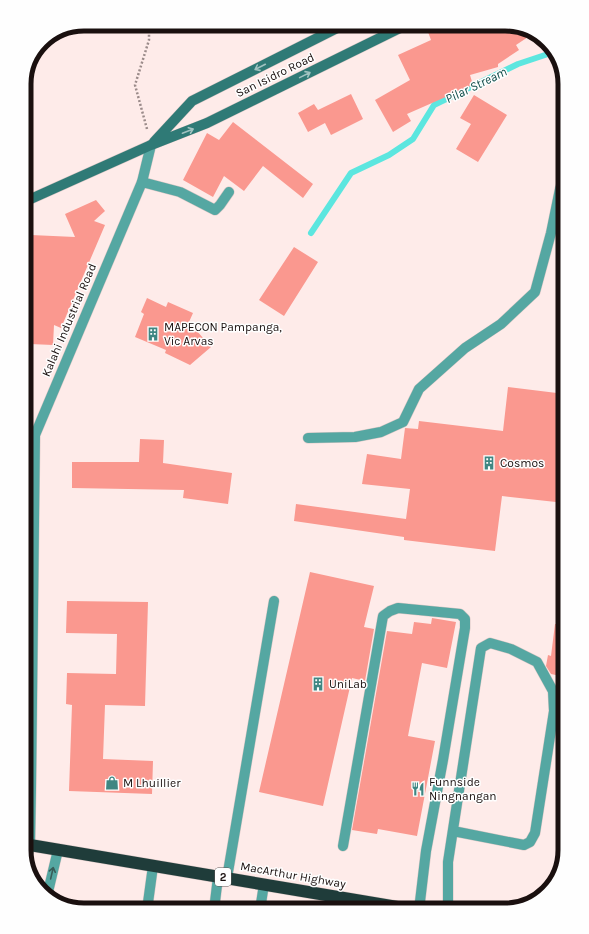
<svg xmlns="http://www.w3.org/2000/svg" width="589" height="934" font-family="Karla,sans-serif">
  <rect width="100%" height="100%" fill="#feebe9"/>
  <g fill="none" stroke-linecap="round" stroke-linejoin="round">
    <path stroke="#5ce6df" stroke-width="6" d="M311,233L351,173L389,155L413,139L434,105L518,64L554,52"/>
  </g>
  <path fill="#fa988f" d="M425,24H509L534,33L516,45L519,50L498,64V67L470,75L473,85L407,114L411,121L393,132L375,100L410,80L398,55L431,40Z
    M351,94L363,119L331,135L325,123L308,132L298,113L314,104L318,110Z
    M474,95L507,115L478,162L456,149L471,124L460,118Z
    M233,122L313,184L303,198L263,166L244,191L224,176L213,197L183,180L207,133L219,140Z
    M96,200L105,211L94,221L105,225L61,328L54,325L53,345L30,344V330H28L29,307H28L31,235L75,237L65,214Z
    M294,247L318,262L284,316L259,300Z
    M147,298L166,307L168,302L193,313L189,322L211,347L190,365L165,353L166,350L135,337L144,314L141,312Z
    M508,387L565,394V503L502,496L495,551L404,540V537L294,521L296,504L406,519L410,489L362,484L367,454L401,459L405,428L418,429L419,421L503,431Z
    M140,439L164,440L163,463L232,473L228,504L183,498L184,490L72,488V462H139Z
    M310,572L374,586L364,627L374,629L365,681L352,678L323,806L259,792Z
    M67,601L148,602L145,706L105,705L103,759L153,761L152,794L69,791L72,705L66,704L67,673L116,674L117,634L66,633Z
    M432,618L456,622L447,668L422,663L408,736L435,741L417,836L378,829L377,834L352,830L387,631L412,634L414,622L431,624Z
    M555,624H565V677L551,674L546,666L548,655L551,656Z"/>
  <g fill="none" stroke-linecap="round" stroke-linejoin="round">
    <g stroke="#dac8c6" stroke-width="11">
      <path id="lane" d="M142,182L180,192L215,210L220,205L229,192
        M308,438L355,437L381,432L403,422L419,389L465,348L501,324L535,292L551,233L560,189L565,173
        M343,846L383,616L390,611L398,608L460,614L465,619V628L443,760L426,851L419,910
        M227,878L274,601
        M147,910L153,866
        M214,910L218,877
        M260,910L264,884
        M448,910V862L481,648L490,643L511,649L537,662L553,691L554,711L535,833L530,842L524,845L453,831"/>
    </g>
    <g stroke="#dac8c6" stroke-width="11">
      <path id="street" d="M26,861L30,845L31,789L35,435L142,182L151,145
        M47,896L58,850"/>
    </g>
    <g stroke="#dac8c6" stroke-width="11">
      <path id="secondary" d="M154,142L192,101L345,24
        M24,202L151,145L207,123L408,24"/>
    </g>
    <g stroke="#dac8c6" stroke-width="13">
      <path id="highway" d="M24,844L415,910"/>
    </g>
    <path stroke="#9b8b8a" stroke-width="2.5" stroke-dasharray="2 2" stroke-linecap="butt" d="M147,129L135,85L149,40V24
      M24,403L28,413"/>
    <use href="#lane" stroke="#55a7a2" stroke-width="10"/>
    <use href="#street" stroke="#55a7a2" stroke-width="10"/>
    <use href="#secondary" stroke="#2f7a76" stroke-width="10"/>
    <use href="#highway" stroke="#1f3c3a" stroke-width="12"/>
  </g>
  <defs><path id="oneway-shaft" d="M-6 0H5M1.5-3L5.5 0L1.5 3" fill="none" stroke-width="1.6" stroke-linecap="round" stroke-linejoin="round"/></defs>
  <g stroke="#a1c3c1">
    <use href="#oneway-shaft" transform="translate(260 67) rotate(153)"/>
    <use href="#oneway-shaft" transform="translate(305 75) rotate(-26)"/>
    <use href="#oneway-shaft" transform="translate(188 131) rotate(-21)"/>
  </g>
  <use stroke="#385c58" href="#oneway-shaft" transform="translate(52 873) rotate(-77)"/>
  <defs>
    <g id="building-bare" transform="scale(1.08)"><path d="M-4-6H4V6H1V3H-1V6H-4ZM-2.5-4.3h1.7v1.8h-1.7ZM.8-4.3h1.7v1.8H.8ZM-2.5-1h1.7V.8h-1.7ZM.8-1h1.7V.8H.8Z" fill="#3f8682" stroke="#fefefe" stroke-width="2.5" paint-order="stroke"/></g>
    <g id="shop-bare" transform="scale(1.08)"><path d="M-5-2.5h2.3a2.7 3.5 0 0 1 5.4 0H5L5.5 6h-11ZM-1.5-2.5h3a1.5 2.3 0 0 0-3 0Z" fill="#3f8682" stroke="#fefefe" stroke-width="2.5" paint-order="stroke"/></g>
    <g id="restaurant-bare" transform="scale(1.08)"><path d="M-5-6h1v4h1v-4h1v4h1v-4h1v5L-1.5 .5V6h-2V.5L-5-1ZM5-6V6H3V1.5H1.5Q1.5-4 5-6Z" fill="#3f8682" stroke="#fefefe" stroke-width="2.5" paint-order="stroke"/></g>
  </defs>
  <g fill-rule="evenodd">
    <use href="#building-bare" x="153" y="334"/>
    <use href="#building-bare" x="489" y="463"/>
    <use href="#building-bare" x="318" y="684"/>
    <use href="#shop-bare" x="112" y="783"/>
    <use href="#restaurant-bare" x="418" y="789"/>
  </g>
  <g text-anchor="middle" dominant-baseline="central" stroke-width="3" stroke-linejoin="round" paint-order="stroke">
    <rect fill="#fefefe" stroke="#5e5757" stroke-width="1" x="215" y="868" width="16" height="18" rx="3"/>
    <g font-size="11" font-weight="bold" fill="#1a100f">
      <text x="223" y="877">2</text>
    </g>
    <g font-size="12" fill="#1a100f" stroke="#fefefe">
      <text transform="translate(275 75) rotate(-26)">San Isidro Road</text>
      <text transform="translate(69 320) rotate(-67)">Kalahi Industrial Road</text>
      <text transform="translate(293 875) rotate(10)">MacArthur Highway</text>
    </g>
    <g font-size="12" fill="#1a100f" stroke="#fefefe" text-anchor="start">
      <text x="164" y="327">MAPECON Pampanga,<tspan x="164" dy="14">Vic Arvas</tspan></text>
      <text x="500" y="463">Cosmos</text>
      <text x="329" y="684">UniLab</text>
      <text x="429" y="782">Funnside<tspan x="429" dy="14">Ningnangan</tspan></text>
      <text x="123" y="783">M Lhuillier</text>
    </g>
    <g font-size="13" font-style="italic" fill="#0c4b48" stroke="#fefefe">
      <text transform="translate(476 85) rotate(-26)">Pilar Stream</text>
    </g>
  </g>
  <path d="M0 0H589V934H0ZM84 31H505A53 53 0 0 1 558 84V850A53 53 0 0 1 505 903H84A53 53 0 0 1 31 850V84A53 53 0 0 1 84 31Z" fill="#fefefe" fill-rule="evenodd"/>
  <path fill="none" stroke="#1a100f" stroke-width="5" d="M84 31H505A53 53 0 0 1 558 84V850A53 53 0 0 1 505 903H84A53 53 0 0 1 31 850V84A53 53 0 0 1 84 31Z"/>
</svg>
